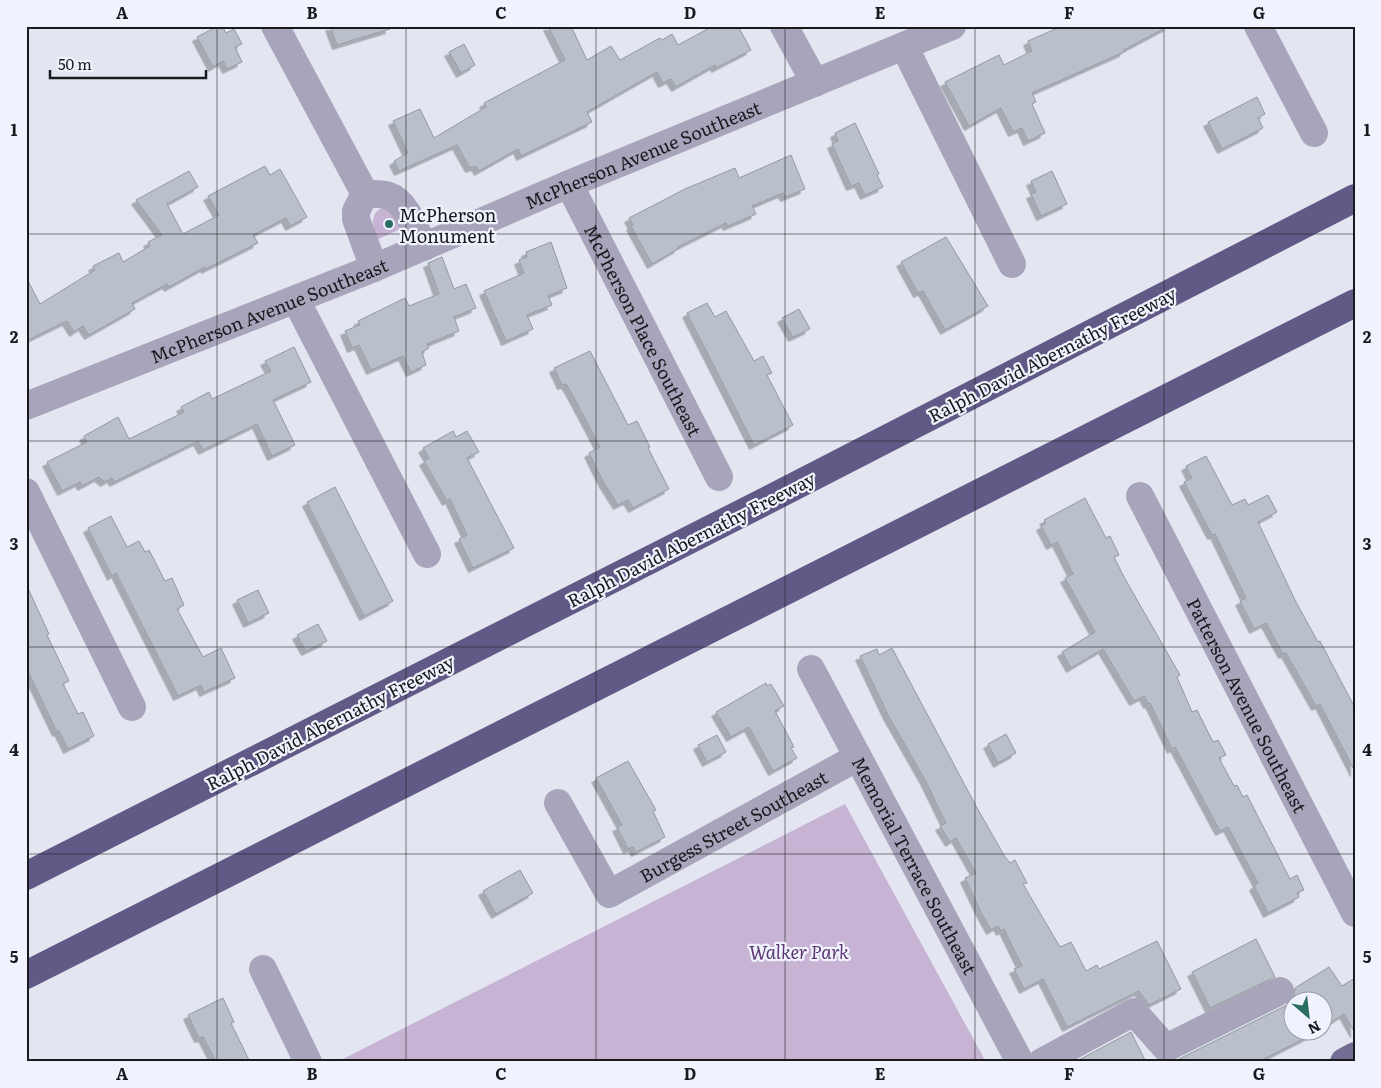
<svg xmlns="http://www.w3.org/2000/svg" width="1381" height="1088" font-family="Literata,serif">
  <defs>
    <filter id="shadow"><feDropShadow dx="-4.5" dy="4.5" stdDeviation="0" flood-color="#0004"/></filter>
  </defs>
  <rect width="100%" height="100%" fill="#e3e6f1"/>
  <path fill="#c7b4d5" d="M383,207L408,226L376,240C373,227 369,213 383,207Z
    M845,804L986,1062H337Z"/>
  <path fill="#b9c0c9" stroke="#9299a2" filter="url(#shadow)" d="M218,26H222L226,33L234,29L242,44L235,47L242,62L227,69L223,61L213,67L197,37Z
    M330,26H389L390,29L337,45Z
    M548,26H571L587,60L611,46L620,60L660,38L662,40L672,34L678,45L713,26H738L751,50L716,68L715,65L676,87L671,79L663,83L657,72L587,112L592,122L521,156L518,149L479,171L476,166L470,168L457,145L399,171L394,161L408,153L393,121L420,109L434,138L486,107L484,103L565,60Z
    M1062,26H1169L1124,50V52L1032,93L1036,102L1032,104L1045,133L1028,141L1022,128L1013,132L1001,108L969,126L945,82L999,55L1004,65L1032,51L1028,41Z
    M464,44L475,65L461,73L449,52Z
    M1257,97L1265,114L1258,118L1263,128L1222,149L1208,122Z
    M855,123L879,174L877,175L883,187L865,195L859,183L851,186L832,144L838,141L835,133Z
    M791,155L805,189L785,197L783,193L752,206L756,214L728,226L726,223L678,247L679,248L652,264L631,226L633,225L629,218L685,189L735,168L739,178Z
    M265,166L270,175L280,169L307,217L290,226L286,218L253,235L258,243L206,269L205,267L169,287L167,284L132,303L135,309L89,335L83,326L74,332L67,321L26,341V277L40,304L95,270L93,266L119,253L123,262L150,246L148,242L162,235L136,200L189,171L198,187L167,204L183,234L219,215L208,196Z
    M1052,171L1067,204L1041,216L1031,194L1036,192L1031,181Z
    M946,237L988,306L945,330L923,291L918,293L901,262Z
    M551,242L567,288L548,296L552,305L527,315L533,329L506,341L484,291L524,273L519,260L527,257L526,252Z
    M442,257L454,289L466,284L476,308L454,317L459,331L427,344L429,348L422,352L426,365L411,372L403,356L371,370L359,345L352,348L345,331L360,325L358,321L405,298L409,306L439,294L428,263Z
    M707,303L715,317L726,311L754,361L763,356L772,373L767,375L793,425L754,445L687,313Z
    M799,309L810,329L793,337L782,318Z
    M294,347L311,382L273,400L295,445L272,456L257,424L203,450L198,441L114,482L112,478L105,482L99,477L82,486L80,482L62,491L47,462L87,442L84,436L118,417L129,439L184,412L181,407L209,392L212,399L271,371L265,361Z
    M590,351L628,425L637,421L650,447L648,448L669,489L633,508L628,500L618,505L604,483L589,453L600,447L571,392L566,384L562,385L554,368Z
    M453,431L456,437L467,431L479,452L467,458L514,548L473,568L459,539L467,535L450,499L447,501L424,461L429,458L423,448Z
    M1206,456L1232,505L1245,499L1248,505L1268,495L1277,512L1258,522L1296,602L1318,642L1320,641L1355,708V772L1320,704L1316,706L1286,653L1283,654L1266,623L1254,629L1240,601L1246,598L1215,534L1212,535L1184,482L1192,478L1186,466Z
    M335,487L393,601L364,616L307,502Z
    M1085,498L1106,538L1110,536L1119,555L1114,557L1124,577L1180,675L1177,677L1192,712L1197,710L1213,742L1218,740L1226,755L1219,758L1234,786L1237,785L1243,797L1247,795L1290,879L1297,875L1304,890L1297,893L1299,897L1268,913L1254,886L1258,883L1228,827L1220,831L1175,747L1172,749L1150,703L1148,704L1144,696L1134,701L1103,649L1071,668L1062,652L1095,632L1065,578L1073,574L1057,542L1051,545L1041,526L1046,523L1044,520Z
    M111,516L127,547L139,541L145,552L149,550L165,581L172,578L184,605L177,609L203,657L221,648L235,678L204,692L201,685L178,696L116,573L112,576L88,528Z
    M26,584L49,634L47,635L69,681L63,684L78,714L83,712L94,736L68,749L59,731L57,732L26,667Z
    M258,590L269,613L248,623L237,600Z
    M318,624L327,641L306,651L297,635Z
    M892,648L976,806L1005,857L1010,863L1015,860L1027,883L1023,884L1060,947L1071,942L1086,971L1097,965L1099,969L1157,941L1181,989L1149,1005L1139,991L1067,1027L1043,979L1024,989L1014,969L1022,966L1004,929L1001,931L998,926L991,930L981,912L965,878L976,873L956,838L950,842L940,826L946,823L925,780L888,715L860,656L877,649L879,655Z
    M766,683L767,686L771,684L784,706L775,711L794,747L791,748L797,758L773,771L749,727L731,737L716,712Z
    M1006,734L1016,753L998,763L988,744Z
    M717,735L726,752L707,762L698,745Z
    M628,761L656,810L653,811L665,837L636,852L633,847L628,849L617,827L622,825L596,778Z
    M520,870L533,893L496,914L483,891Z
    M1256,939L1275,977L1210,1008L1192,972Z
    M1329,967L1342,986L1355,978V1033L1344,1014L1324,1027V1000H1294V1030H1317L1315,1033L1258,1062H1173L1287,1005L1293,999L1295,988Z
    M223,998L234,1022L231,1023L250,1062H216L203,1037L199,1038L188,1015Z
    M1131,1032L1146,1062H1075Z"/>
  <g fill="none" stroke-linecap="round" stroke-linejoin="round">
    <g stroke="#a8a4bb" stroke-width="28">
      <path d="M275,26L365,194"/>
      <path d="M784,26L815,83"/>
      <path d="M1258,26L1314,133"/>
      <path d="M904,46L1012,264"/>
      <path id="s1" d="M569,184L719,477"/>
      <path d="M365,194C373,194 382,193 389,196C407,202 416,232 424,247"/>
      <path d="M365,194L356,211V219L374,268"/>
      <path d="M296,300L427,554"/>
      <path id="s2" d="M26,406L374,268L569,184L952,26"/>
      <path d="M26,492L132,707"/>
      <path id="s3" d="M1140,496L1355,913"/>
      <path id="s4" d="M811,669L1020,1062"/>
      <path id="s5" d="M558,803L609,894L858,757"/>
      <path d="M263,969L308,1062"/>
      <path d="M1042,1062L1134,1012L1166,1048L1280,991"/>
    </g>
    <path stroke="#746d94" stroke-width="28" d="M1344,1062L1355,1056"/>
    <path stroke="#615986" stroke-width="28" d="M26,876L756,506L1355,198
      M26,975L1355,303"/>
  </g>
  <path fill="none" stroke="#191a1e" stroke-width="1" stroke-opacity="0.55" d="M217,26V1062M406,26V1062M596,26V1062M785,26V1062M975,26V1062M1164,26V1062M26,234H1355M26,441H1355M26,647H1355M26,854H1355"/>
  <circle fill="#286d60" stroke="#f0f3fe" stroke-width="2" cx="389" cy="224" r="5"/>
  <g text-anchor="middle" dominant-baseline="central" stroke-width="4.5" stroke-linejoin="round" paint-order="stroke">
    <g font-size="18" fill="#191a1e" stroke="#f0f3fe">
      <text stroke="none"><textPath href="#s2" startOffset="666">McPherson Avenue Southeast</textPath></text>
      <text stroke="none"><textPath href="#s2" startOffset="261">McPherson Avenue Southeast</textPath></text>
      <text stroke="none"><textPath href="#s1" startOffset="164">McPherson Place Southeast</textPath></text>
      <text transform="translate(1052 354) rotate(-27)">Ralph David Abernathy Freeway</text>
      <text transform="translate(691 539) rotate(-27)">Ralph David Abernathy Freeway</text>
      <text stroke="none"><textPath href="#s3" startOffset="235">Patterson Avenue Southeast</textPath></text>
      <text transform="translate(330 722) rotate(-27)">Ralph David Abernathy Freeway</text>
      <text stroke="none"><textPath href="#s5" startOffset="246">Burgess Street Southeast</textPath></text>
      <text stroke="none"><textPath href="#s4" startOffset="222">Memorial Terrace Southeast</textPath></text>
    </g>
    <g font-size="18" fill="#191a1e" stroke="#f0f3fe" text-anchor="start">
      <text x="399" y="214">McPherson<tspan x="399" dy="21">Monument</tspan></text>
    </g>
    <g font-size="18" font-style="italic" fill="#5b3670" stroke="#f0f3fe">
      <text x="799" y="951">Walker Park</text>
    </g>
  </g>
  <rect width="1381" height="1088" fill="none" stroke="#f0f3fe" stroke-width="55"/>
  <g transform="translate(1308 1016) rotate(152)"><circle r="24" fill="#f0f3fe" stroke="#9a9ca4"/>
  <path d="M0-4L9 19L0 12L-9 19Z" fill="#286d60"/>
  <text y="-8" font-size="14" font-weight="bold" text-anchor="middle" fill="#191a1e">N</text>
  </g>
  <path d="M50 70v8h156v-8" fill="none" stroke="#191a1e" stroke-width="2.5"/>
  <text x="58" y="70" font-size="15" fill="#191a1e" stroke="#f0f3fe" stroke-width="4" paint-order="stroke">50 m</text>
  <rect x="28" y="28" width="1326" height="1032" fill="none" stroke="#191a1e" stroke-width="2"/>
  <g font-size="16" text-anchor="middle" font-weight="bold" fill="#191a1e">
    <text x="122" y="19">A</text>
    <text x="312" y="19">B</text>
    <text x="501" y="19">C</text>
    <text x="690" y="19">D</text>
    <text x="880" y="19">E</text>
    <text x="1069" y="19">F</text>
    <text x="1259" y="19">G</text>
    <text x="14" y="136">1</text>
    <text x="1367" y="136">1</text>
    <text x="14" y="343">2</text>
    <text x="1367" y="343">2</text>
    <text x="14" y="550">3</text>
    <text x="1367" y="550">3</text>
    <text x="14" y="756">4</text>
    <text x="1367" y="756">4</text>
    <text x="14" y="963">5</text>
    <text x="1367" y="963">5</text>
    <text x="122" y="1080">A</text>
    <text x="312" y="1080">B</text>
    <text x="501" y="1080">C</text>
    <text x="690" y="1080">D</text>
    <text x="880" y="1080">E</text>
    <text x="1069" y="1080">F</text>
    <text x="1259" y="1080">G</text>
  </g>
</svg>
